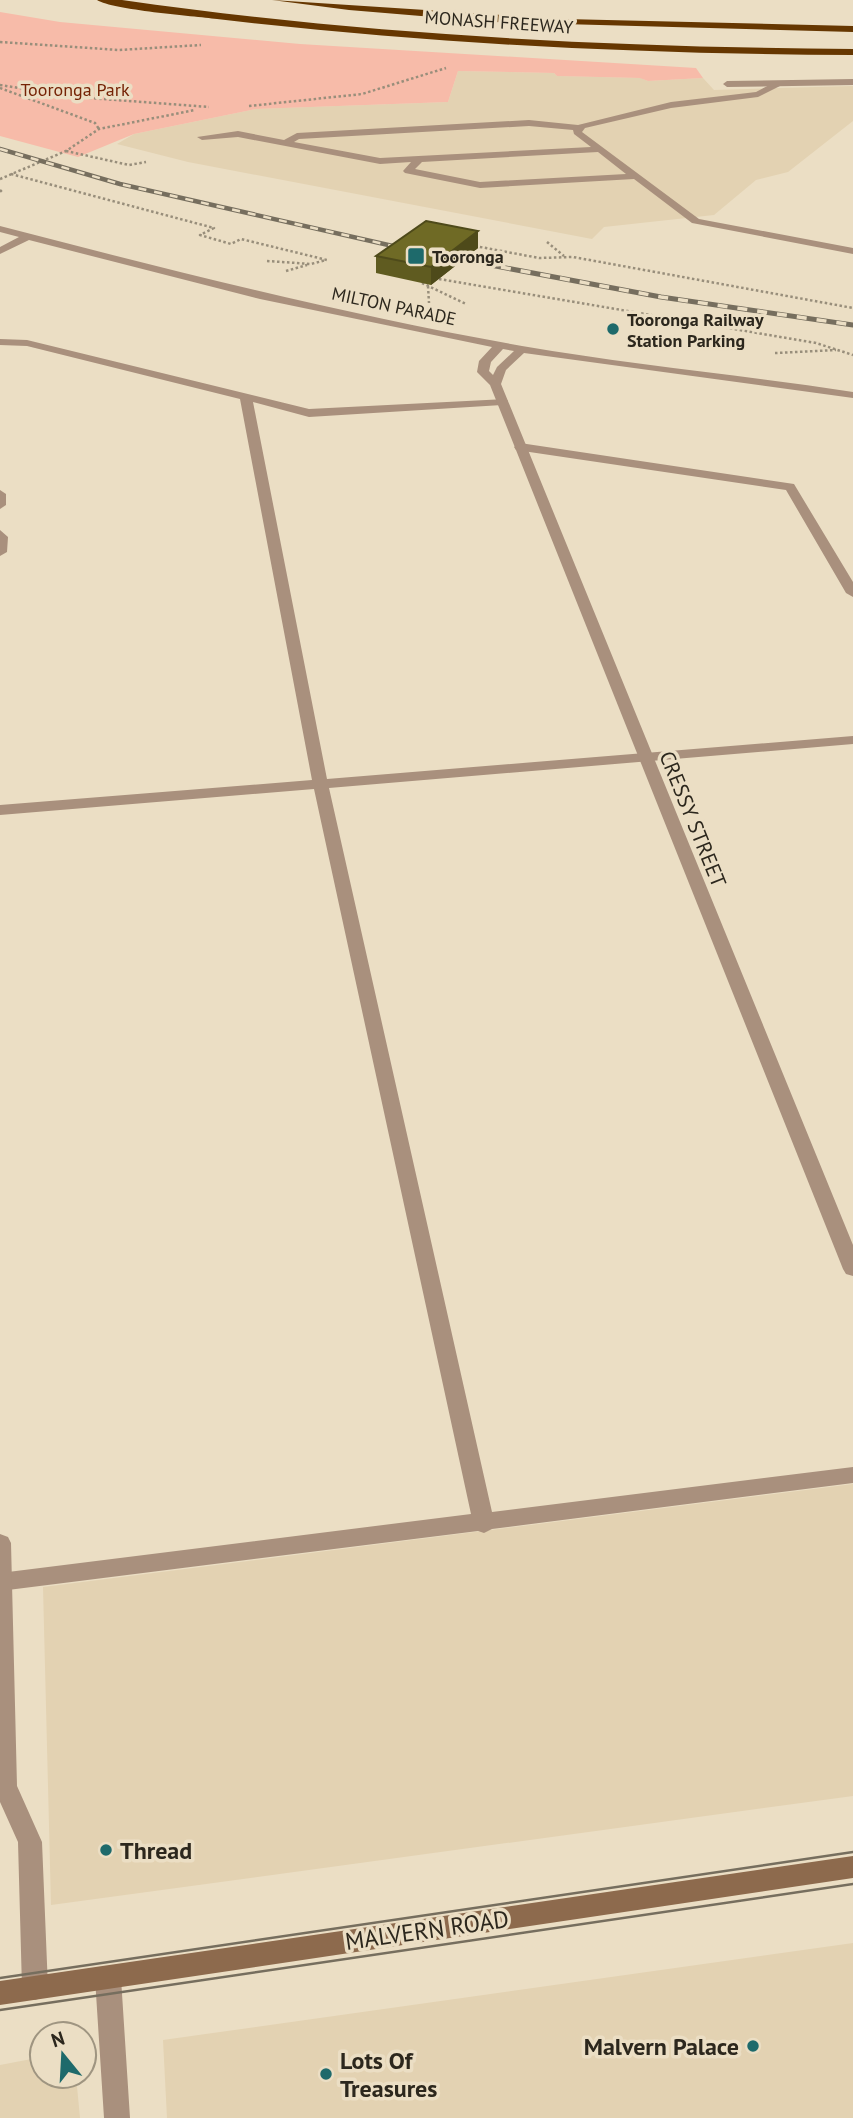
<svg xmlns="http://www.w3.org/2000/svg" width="853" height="2118" font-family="'PT Sans',sans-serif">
  <rect width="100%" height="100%" fill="#ebdec4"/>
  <path fill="#e3d2b2" d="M458,71L554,73L557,76L641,78L648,81L703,78L714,90L853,86V121L788,172L756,180L714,215L604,227L592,239L188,162L117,144L134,134L256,109L448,102Z
    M853,1484V1796L51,1905L43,1587Z
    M853,1943V2118H167L163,2040Z
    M42,2057V2076H76L80,2118H0V2065Z"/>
  <path fill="#f7bba9" d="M0,12L60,22L300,44L696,68L703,78L648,81L640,78L557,76L554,73L458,71L448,102L256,109L134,134L78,157L0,136Z"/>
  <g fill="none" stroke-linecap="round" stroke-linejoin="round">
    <path stroke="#988e7b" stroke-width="2.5" stroke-dasharray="2.5 2.5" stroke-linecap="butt" d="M0,42L119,50L201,45
      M0,85L76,97L209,107
      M0,88L95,123L99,129
      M249,106L362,94L446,68
      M66,151L129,165L146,162
      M11,174L214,228L200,235L231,244L241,239L327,260
      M0,179L66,151L99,129L195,110
      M0,190L3,193
      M547,242L564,256
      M475,246L539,258L573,257L853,308
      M267,261L311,264L326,260
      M286,271L307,265
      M439,279L816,343L853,355
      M422,283L466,304
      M428,286L429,303
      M775,353L836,350"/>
    <path fill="#a9907d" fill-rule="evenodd" d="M777,81L780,86L758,97L671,108L585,128L582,132L699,219L853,248V254L692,223L634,179L480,188L405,173L403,171L411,162L380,164L238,137L202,140L197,137L238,131L284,140L297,133L529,120L578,125L671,102L756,92ZM529,126L573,130L574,134L591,147L380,158L294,142L299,139ZM598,152L626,174L480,182L415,169L422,162Z
      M0,339L27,340L309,409L506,399L508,401L502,405L309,417L253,402L327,779L853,736V744L329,788L492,1512L853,1467V1483L492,1529L484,1533L478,1531L0,1591V1573L471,1514L314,789L0,815V805L312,780L240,399L27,346L0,345Z
      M520,443L794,484L853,582V597L846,593L786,490L516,450L514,447Z"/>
    <path fill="#a9907d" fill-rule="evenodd" d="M853,79V85L727,87L723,84L727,81Z
      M0,226C173,271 346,315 522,346C632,365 743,375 853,392V398L524,353L506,370L501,384L853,1245V1276L846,1274L843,1269L490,385L477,372L479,361L492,347L260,299L29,240L0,254V247L19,237L0,232ZM503,349L514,351L497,367L493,375L489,371L491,362Z
      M0,490L6,494V505L0,509Z
      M0,530L8,537L7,552L0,556Z
      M0,1534L8,1537L11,1543L17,1786L42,1842L48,1988L44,1997L35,2000L26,1997L22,1988L18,1842L0,1802Z
      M108,1966L117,1969L121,1978L130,2118H104L95,1978L99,1969Z"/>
    <path fill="#8d6a4d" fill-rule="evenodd" d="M853,1856V1878L0,2005V1981Z"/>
    <path fill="#663701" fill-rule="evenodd" d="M97,0H122C365,35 608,47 853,49V55C640,54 428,44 217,19C193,16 113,10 97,0Z
      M272,0L565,19L853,26V32L493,22L349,10Z"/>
    <path stroke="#766e5e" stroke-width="2.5" d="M0,1978L853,1852
      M0,2010L853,1884"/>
    <g stroke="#766e5e" stroke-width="4.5">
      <path id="rail-far1" d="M0,149L120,184L406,249"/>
    </g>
    <g stroke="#766e5e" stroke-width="5">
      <path id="rail" d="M398,248L408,250
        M442,256L661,297L853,325"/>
    </g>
    <use href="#rail-far1" stroke="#ebdec4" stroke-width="2.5" stroke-dasharray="8" stroke-linecap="butt"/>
    <use href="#rail" stroke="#ebdec4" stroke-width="3.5" stroke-dasharray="10" stroke-linecap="butt"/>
  </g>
  <path fill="#5f5b20" d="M478,231V248L431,285L376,273V256Z"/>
  <path fill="#4e4a1a" d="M478,231V248L431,285V267Z"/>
  <path fill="#6f6a25" stroke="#4e4a1a" stroke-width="2" d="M426,221L478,231L431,267L376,256Z"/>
  <g fill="#1e6a6b" stroke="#ebdec4" stroke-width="2.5">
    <rect x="407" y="247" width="18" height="18" rx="3.5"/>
    <circle cx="613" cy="329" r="7"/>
    <circle cx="106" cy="1850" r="7"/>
    <circle cx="753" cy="2046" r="7"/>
    <circle cx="326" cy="2074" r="7"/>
  </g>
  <g text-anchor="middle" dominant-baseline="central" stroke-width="7" stroke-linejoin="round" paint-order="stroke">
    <g font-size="18" fill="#2c271d" stroke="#ebdec4">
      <text transform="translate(499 22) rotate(4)">MONASH FREEWAY</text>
      <text transform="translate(394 306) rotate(12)">MILTON PARADE</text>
    </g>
    <g font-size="18" fill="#752305" stroke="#ebdec4">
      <text x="75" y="89">Tooronga Park</text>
    </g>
    <g font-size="18" font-weight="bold" fill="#2c271d" stroke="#ebdec4" text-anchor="start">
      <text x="432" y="256">Tooronga</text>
      <text x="627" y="319">Tooronga Railway<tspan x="627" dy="21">Station Parking</tspan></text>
    </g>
    <g font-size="21" fill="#2c271d" stroke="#ebdec4">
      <text transform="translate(693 819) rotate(68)">CRESSY STREET</text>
    </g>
    <g font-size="24" font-weight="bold" fill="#2c271d" stroke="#ebdec4" text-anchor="start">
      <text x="120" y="1850">Thread</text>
      <text x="739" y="2046" text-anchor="end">Malvern Palace</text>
      <text x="340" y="2060">Lots Of<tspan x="340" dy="28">Treasures</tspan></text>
    </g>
    <g font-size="24" fill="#2c271d" stroke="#ebdec4">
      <text transform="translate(427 1930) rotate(-8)">MALVERN ROAD</text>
    </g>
  </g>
  <g transform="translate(63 2055) rotate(342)"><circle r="33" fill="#ebdec4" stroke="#9f9581" stroke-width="2"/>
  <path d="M0-5L12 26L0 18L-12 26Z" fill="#1e6a6b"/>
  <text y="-10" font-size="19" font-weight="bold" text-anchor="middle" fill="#2c271d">N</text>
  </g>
</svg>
